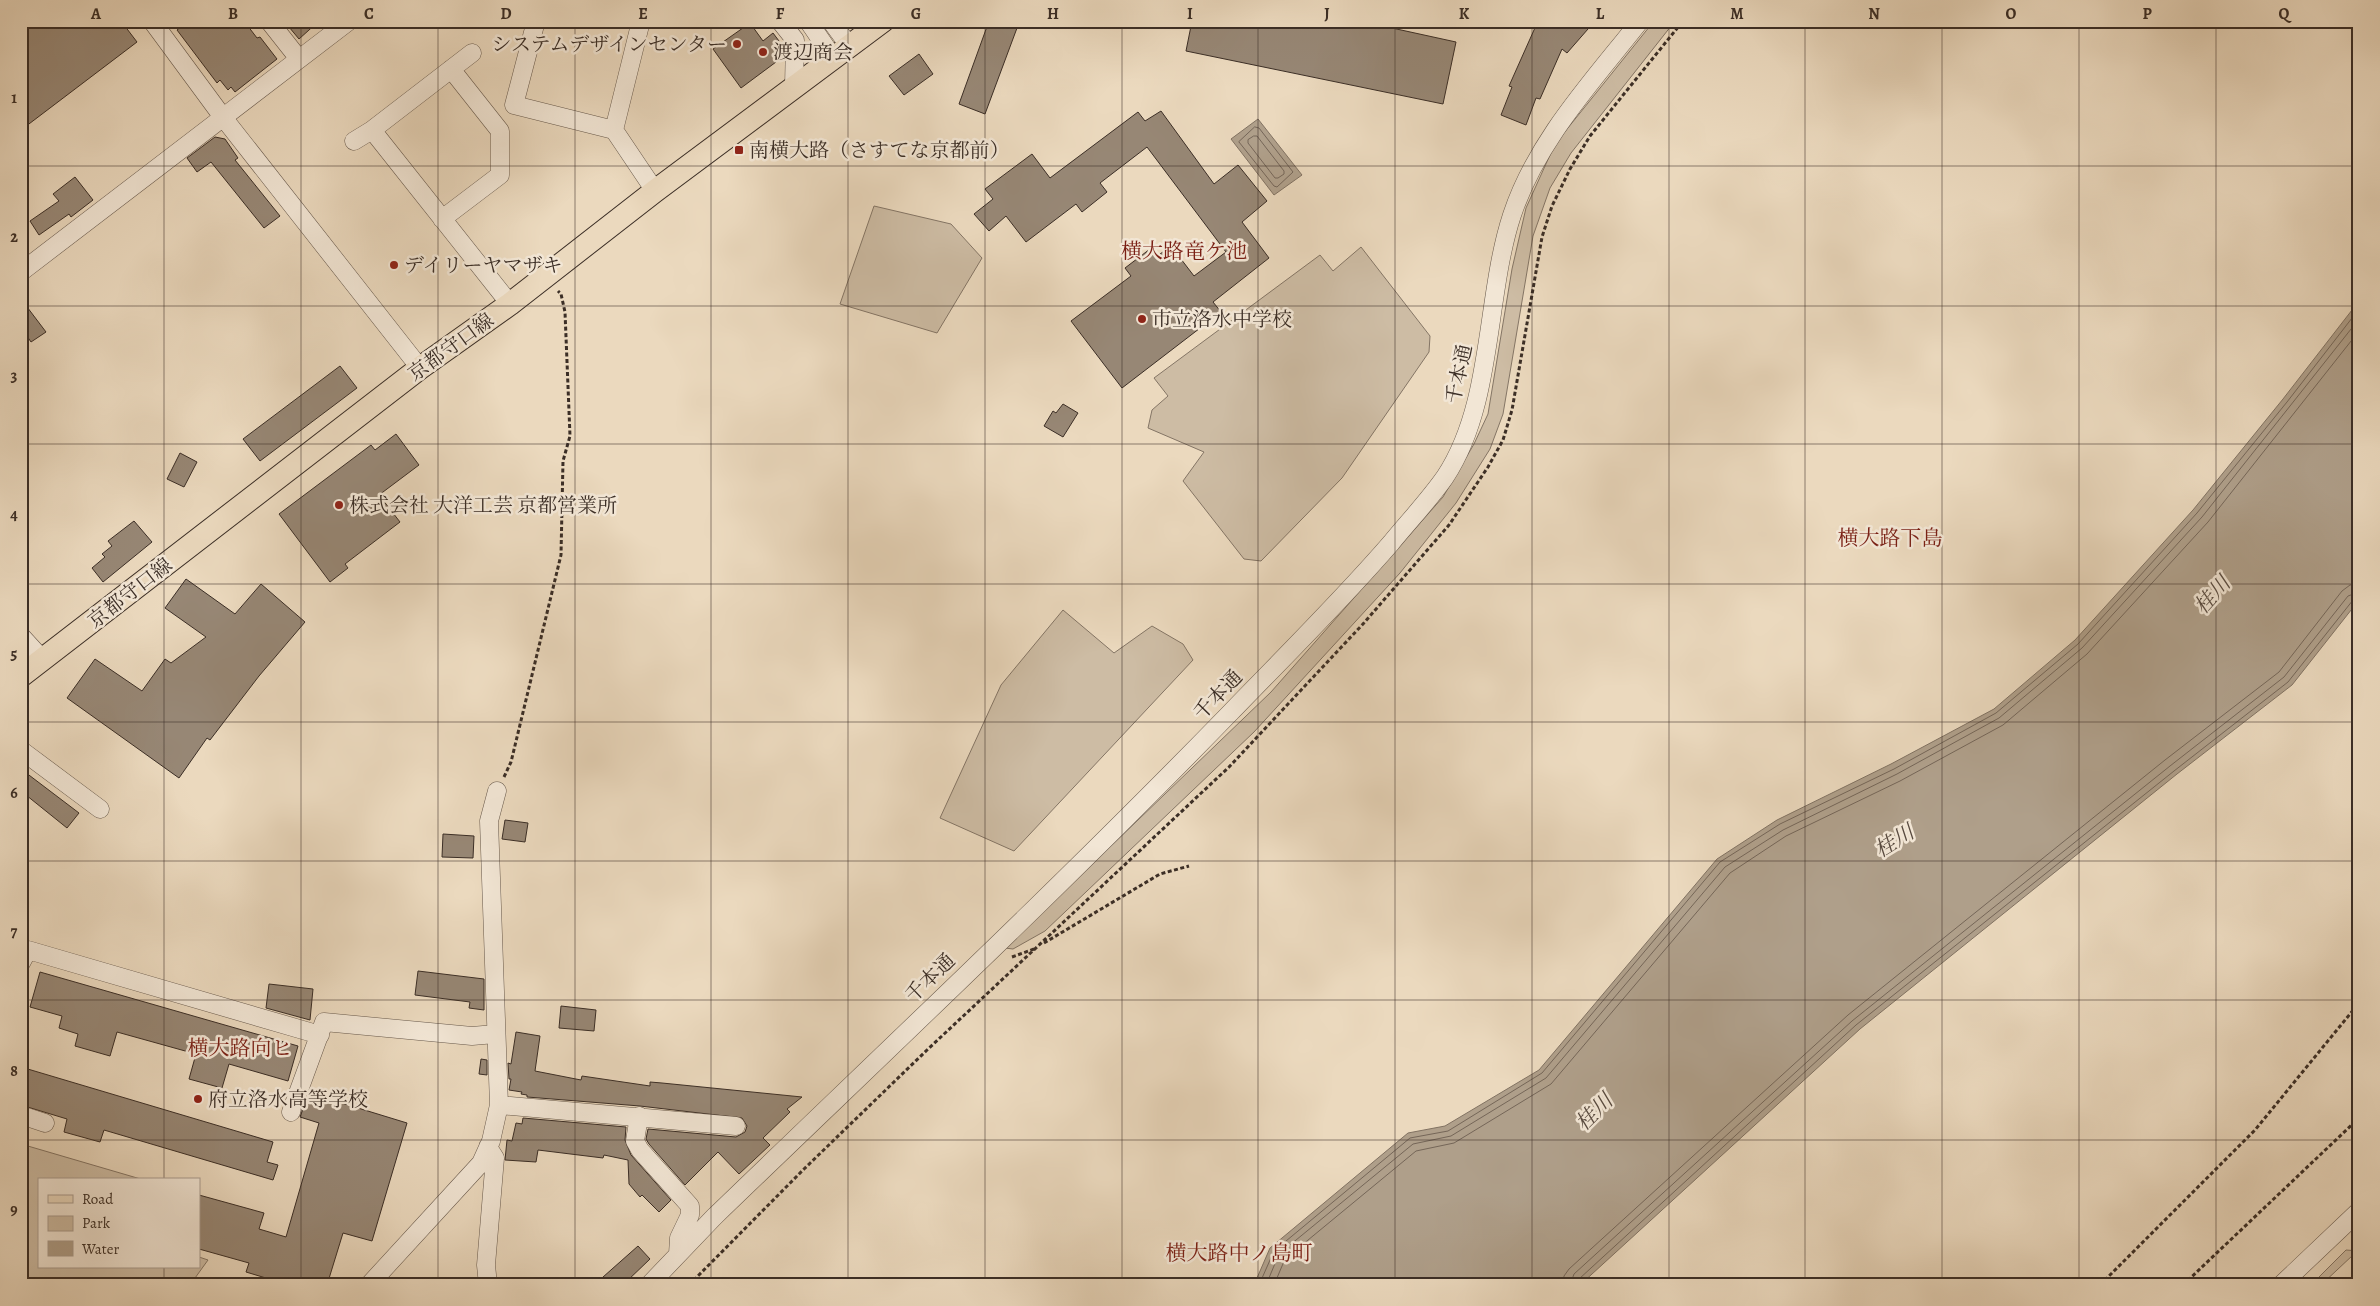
<svg xmlns="http://www.w3.org/2000/svg" width="2380" height="1306" font-family="Alegreya,'Noto Serif JP',serif">
  <rect width="100%" height="100%" fill="#ebd9be"/>
  <filter id="stains"><feTurbulence type="fractalNoise" baseFrequency=".004" numOctaves="4"/><feColorMatrix values="0 0 0 0 .2 0 0 0 0 .09 0 0 0 0 .02 0 0 0 .5 -.17"/></filter>
  <radialGradient id="worn" r=".72"><stop offset=".6" stop-color="#630" stop-opacity="0"/><stop offset="1" stop-color="#630" stop-opacity=".3"/></radialGradient>
  <path fill="#cdbca4" stroke="#847565" d="M1654,21H1675L1571,153L1550,188L1533,236L1503,414L1490,449L1456,503L1400,573L1254,732L1045,931L1013,949L1005,948L1271,692L1443,497L1474,444L1488,414L1512,269L1526,208L1555,144Z
    M874,206L951,224L982,258L937,333L840,304Z
    M1361,247L1430,336L1429,352L1342,478L1261,561L1244,559L1183,481L1204,452L1148,428L1152,410L1168,396L1154,378L1320,255L1333,271Z
    M1063,610L1114,653L1152,626L1183,644L1193,660L1014,851L940,818L1001,685Z
    M21,1144L144,1180H39V1267H199V1257L208,1260L190,1285H21Z
    M2346,1250L2359,1251V1260L2353,1255L2321,1285H2311Z"/>
  <path fill="#af9f8a" stroke="#817262" d="M1258,119L1302,175L1274,195L1231,139Z
    M2359,301V600L2292,685L2177,774L1860,1029L1580,1285H1254L1270,1248L1408,1133L1445,1126L1539,1070L1717,859L1777,820L1891,764L1994,709L2075,640L2193,510L2283,399Z"/>
  <g fill="none" stroke-linecap="round" stroke-linejoin="round">
    <path stroke="#756658" stroke-width="1" d="M1255,127L1259,128L1293,172L1277,187L1274,186L1239,142Z
      M1254,136H1257L1284,171V174L1278,178H1275L1248,143V140Z
      M1259,1285L1274,1251L1410,1138L1448,1131L1542,1073L1720,862L1780,824L1894,769L1996,713L2078,644L2197,513L2287,402L2359,309
      M1266,1285L1279,1254L1413,1144L1451,1136L1546,1078L1725,867L1783,830L1897,774L1999,718L2082,648L2202,517L2359,319
      M1274,1285L1285,1259L1416,1151L1454,1143L1551,1084L1730,873L1786,836L1900,781L2003,725L2087,654L2208,522L2359,331
      M1563,1285L1564,1276L1569,1269L1848,1015L2165,760L2279,672L2342,591L2350,585L2359,584
      M1570,1285L1574,1274L1852,1021L2170,766L2284,677L2348,596L2359,592
      M1577,1285L1579,1279L1856,1025L2174,771L2288,682L2353,600L2359,598"/>
  </g>
  <path fill="#978775" stroke="#3b2e26" d="M21,21H121L137,42L21,130Z
    M188,21H244L257,38L260,37L277,59L235,92L231,87L228,90L220,80L217,83L177,30Z
    M284,21H319L299,39Z
    M989,21H998L1017,28L985,114L959,104Z
    M1192,21H1360L1456,42L1443,104L1186,51Z
    M1538,21H1595L1567,53L1562,49L1540,99L1536,98L1526,125L1501,115L1512,87L1509,86Z
    M750,23L763,41L773,33L779,41L776,62L741,88L713,49Z
    M919,54L933,74L904,95L889,76Z
    M1161,111L1214,184L1238,165L1267,201L1242,222L1269,258L1213,302L1221,312L1122,388L1071,321L1131,276L1125,268L1150,249L1156,257L1171,246L1194,276L1226,252L1147,147L1100,183L1107,192L1082,212L1076,204L1026,242L1006,216L989,231L974,214L993,199L985,189L1032,154L1050,178L1138,112L1145,121Z
    M215,137L225,139L238,158L235,160L280,216L264,228L211,162L197,172L187,158Z
    M75,177L93,200L71,217L69,214L39,235L30,221L59,201L53,194Z
    M21,299L46,332L31,342L27,336L21,340Z
    M340,366L357,388L260,461L243,439Z
    M1063,404L1078,413L1063,437L1044,426L1053,411L1056,413Z
    M396,434L419,465L379,495L400,522L345,564L348,568L330,582L279,514L371,445L375,450Z
    M180,453L197,462L184,487L167,479Z
    M134,521L152,542L103,582L92,568L105,557L102,554L112,546L108,541Z
    M186,579L235,614L261,584L305,622L259,676L210,740L207,738L179,778L67,698L95,659L142,691L165,659L171,663L206,637L165,608Z
    M21,769L79,813L67,828L21,791Z
    M505,820L528,823L525,842L502,839Z
    M443,834L474,836L473,858L442,857Z
    M418,971L484,979V1010L469,1008L470,1002L415,995Z
    M40,972L298,1046L288,1081L229,1064L222,1088L189,1079L196,1054L117,1032L110,1056L75,1046L78,1034L59,1028L62,1016L30,1007Z
    M269,984L313,989L310,1020L266,1008Z
    M561,1006L596,1010L594,1031L559,1028Z
    M516,1032L540,1036L535,1071L581,1080L582,1076L650,1086V1082L662,1083L802,1097L787,1109L790,1112L763,1138L770,1145L739,1174L718,1152L685,1185L649,1144L646,1139L648,1129L736,1137L745,1132L747,1126L742,1118L640,1106L527,1097V1095L521,1094L522,1092L509,1090L511,1079H509L508,1063L511,1064Z
    M481,1059L487,1060V1075L479,1074Z
    M21,1067L273,1142L267,1162L278,1165L273,1180L104,1130L100,1142L64,1132L67,1119L21,1105Z
    M309,1093L407,1123L372,1241L343,1233L327,1285H289L246,1272L249,1263L199,1249V1195L264,1213L259,1229L286,1237L319,1123L300,1117Z
    M523,1118L626,1127L625,1140L631,1155L671,1200L659,1212L642,1195L640,1197L629,1184L628,1160L604,1155L603,1158L538,1150L536,1162L505,1160L507,1140L512,1141L516,1123L522,1124Z
    M638,1246L650,1259L626,1282L629,1285H594Z"/>
  <g fill="none" stroke-linecap="round" stroke-linejoin="round">
    <g stroke="#67594c" stroke-width="19">
      <path id="minor" d="M152,21L222,116L420,368
        M269,21L299,59
        M536,21L514,105L614,130L655,191
        M780,21L795,40L794,87
        M808,21L834,59
        M831,21L850,47
        M372,130L510,304
        M614,130L641,21
        M354,141L372,130L472,53
        M442,219L500,175V131L451,69
        M21,272L349,21
        M21,636L43,660
        M21,750L100,809
        M21,963L28,950L320,1035
        M499,1105L736,1126
        M291,1112L324,1022L472,1036L495,1034
        M21,1115L45,1123
        M639,1116L635,1141L640,1150L690,1206V1215L679,1238L678,1254
        M488,1147L495,1158L486,1265L488,1285
        M369,1285L481,1163L491,1141L499,1105L489,821L497,791
        M649,1285L714,1217C887,1050 1063,885 1231,712C1285,656 1340,602 1391,543C1409,521 1429,500 1445,477C1494,403 1485,297 1512,215C1537,140 1592,82 1640,21
        M2281,1285L2359,1211"/>
    </g>
    <g stroke="#3b2e26" stroke-width="24">
      <path id="major" d="M21,676L420,368L510,304L655,191L883,21"/>
    </g>
    <path stroke="#3b2e26" stroke-width="3" stroke-dasharray="4 2.5" stroke-linecap="butt" d="M504,777L511,762L561,555L563,461L570,436L565,312L561,294L558,291
      M1044,943L1160,874L1189,866
      M1012,957L1034,949
      M689,1285L804,1169L927,1050L1229,767L1363,624L1449,525L1488,467L1503,440L1512,410L1542,237L1552,206L1570,169L1590,136L1683,21
      M2100,1285L2255,1130L2359,1003
      M2183,1285L2359,1118"/>
    <use href="#minor" stroke="#f2e6d5" stroke-width="18"/>
    <use href="#major" stroke="#ebd9be" stroke-width="22"/>
  </g>
  <path fill="none" stroke="#3b2e26" stroke-width="1" stroke-opacity="0.55" d="M164,21V1180M301,21V1285M438,21V1285M575,21V1285M711,21V1285M848,21V1285M985,21V1285M1122,21V1285M1258,21V1285M1395,21V1285M1532,21V1285M1669,21V1285M1805,21V1285M1942,21V1285M2079,21V1285M2216,21V1285M21,166H2359M21,306H2359M21,444H2359M21,584H2359M21,722H2359M21,861H2359M21,1000H2359M21,1140H2359M164,1267V1285"/>
  <g fill="#8f2418" stroke="#f2e6d5" stroke-width="2">
    <circle cx="737" cy="44" r="5"/>
    <circle cx="763" cy="52" r="5"/>
    <rect x="734" y="145" width="10" height="10" rx="2.5"/>
    <circle cx="394" cy="265" r="5"/>
    <circle cx="1142" cy="319" r="5"/>
    <circle cx="339" cy="505" r="5"/>
    <circle cx="198" cy="1099" r="5"/>
  </g>
  <g text-anchor="middle" dominant-baseline="central" stroke-width="5" stroke-linejoin="round" paint-order="stroke">
    <g font-size="20" fill="#3b2e26" stroke="#f2e6d5" text-anchor="start">
      <text x="727" y="44" text-anchor="end">システムデザインセンター</text>
      <text x="773" y="52">渡辺商会</text>
      <text x="749" y="150">南横大路（さすてな京都前）</text>
      <text x="404" y="265">デイリーヤマザキ</text>
      <text x="1152" y="319">市立洛水中学校</text>
      <text x="349" y="505">株式会社 大洋工芸 京都営業所</text>
      <text x="208" y="1099">府立洛水高等学校</text>
    </g>
    <g font-size="20" fill="#3b2e26" stroke="#f2e6d5">
      <text transform="translate(451 347) rotate(-36)">京都守口線</text>
      <text transform="translate(1459 374) rotate(-78)">千本通</text>
      <text transform="translate(130 593) rotate(-38)">京都守口線</text>
      <text transform="translate(1218 695) rotate(-46)">千本通</text>
      <text transform="translate(930 978) rotate(-44)">千本通</text>
    </g>
    <g font-size="21" fill="#7a1f14" stroke="#f2e6d5">
      <text x="1184" y="251">横大路竜ケ池</text>
      <text x="1890" y="538">横大路下島</text>
      <text x="240" y="1048">横大路向ヒ</text>
      <text x="1239" y="1253">横大路中ノ島町</text>
    </g>
    <g font-size="21" font-style="italic" fill="#584a3f" stroke="#f2e6d5">
      <text transform="translate(2212 595) rotate(-48)">桂川</text>
      <text transform="translate(1894 841) rotate(-32)">桂川</text>
      <text transform="translate(1594 1112) rotate(-45)">桂川</text>
    </g>
  </g>
  <rect width="2380" height="1306" fill="none" stroke="#ebd9be" stroke-width="55"/>
  <rect x="38" y="1178" width="162" height="90" fill="#f2e6d5" stroke="#a99c8f"/>
  <rect x="48" y="1195" width="25" height="8" fill="#ebd9be" stroke="#a99c8f"/>
  <text x="82" y="1204" font-size="15" fill="#3b2e26">Road</text>
  <rect x="48" y="1216" width="25" height="15" fill="#cdbca4" stroke="#a99c8f"/>
  <text x="82" y="1228" font-size="15" fill="#3b2e26">Park</text>
  <rect x="48" y="1241" width="25" height="15" fill="#af9f8a" stroke="#a99c8f"/>
  <text x="82" y="1254" font-size="15" fill="#3b2e26">Water</text>
  <rect x="28" y="28" width="2324" height="1250" fill="none" stroke="#3b2e26" stroke-width="2"/>
  <g font-size="16" text-anchor="middle" font-weight="bold" fill="#3b2e26">
    <text x="96" y="19">A</text>
    <text x="233" y="19">B</text>
    <text x="369" y="19">C</text>
    <text x="506" y="19">D</text>
    <text x="643" y="19">E</text>
    <text x="780" y="19">F</text>
    <text x="916" y="19">G</text>
    <text x="1053" y="19">H</text>
    <text x="1190" y="19">I</text>
    <text x="1327" y="19">J</text>
    <text x="1464" y="19">K</text>
    <text x="1600" y="19">L</text>
    <text x="1737" y="19">M</text>
    <text x="1874" y="19">N</text>
    <text x="2011" y="19">O</text>
    <text x="2147" y="19">P</text>
    <text x="2284" y="19">Q</text>
    <text x="14" y="103">1</text>
    <text x="14" y="242">2</text>
    <text x="14" y="381">3</text>
    <text x="14" y="520">4</text>
    <text x="14" y="659">5</text>
    <text x="14" y="798">6</text>
    <text x="14" y="937">7</text>
    <text x="14" y="1076">8</text>
    <text x="14" y="1215">9</text>
  </g>
  <rect width="100%" height="100%" filter="url(#stains)"/>
  <rect width="100%" height="100%" fill="url(#worn)"/>
</svg>
